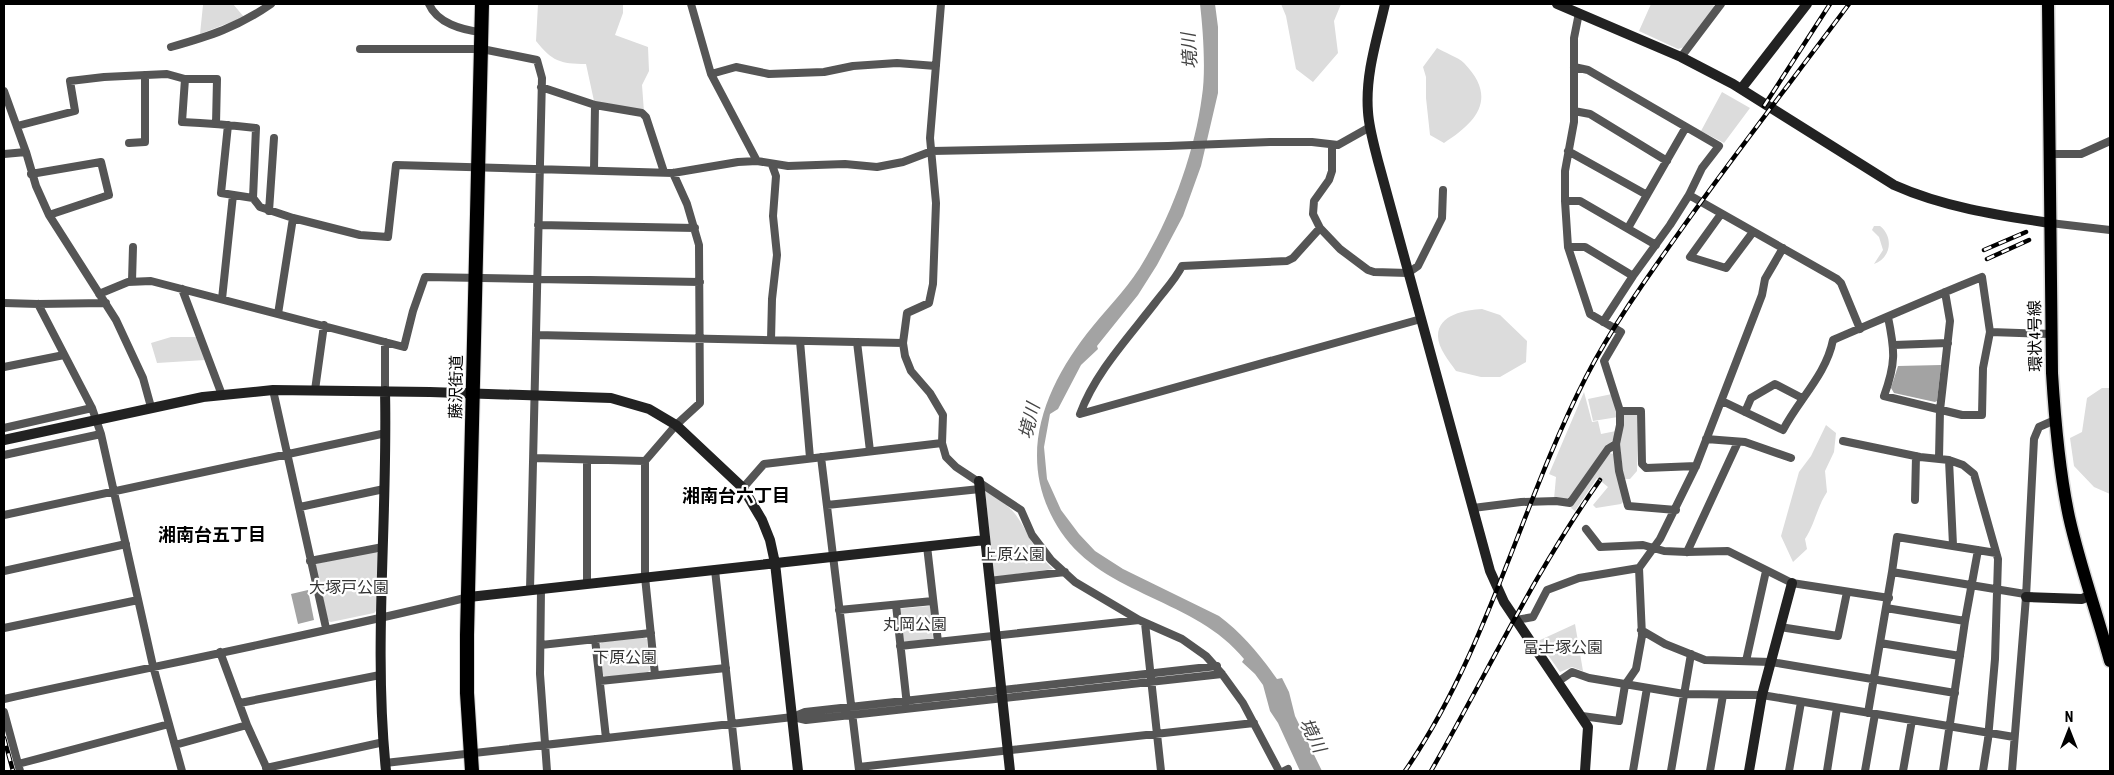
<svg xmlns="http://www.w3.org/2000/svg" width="2114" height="775" font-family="'Roboto Condensed','Noto Sans JP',sans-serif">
  <rect width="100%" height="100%" fill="#fff"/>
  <path fill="#dcdcdc" d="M201,4H233L244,17L200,34L203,5Z
    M538,4H623V13L615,35L648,47L649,71L642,85L644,112L594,101L586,64C560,64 552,61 536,41Z
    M1281,4H1341L1334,21L1338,53L1313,82L1296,69L1286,16Z
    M1651,4H1710L1715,6L1685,47L1678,49L1639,31Z
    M1437,48C1445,53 1458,57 1464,63C1498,98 1477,122 1444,143L1430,135L1426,98V77L1423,67Z
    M1722,92L1750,108L1724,143L1701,131Z
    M1874,226H1880C1894,237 1891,258 1874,264L1883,250L1879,237L1872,230Z
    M1482,309L1500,315L1527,341L1526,362L1500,377H1481L1456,371C1449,361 1438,348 1438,336C1438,314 1466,310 1482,309Z
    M171,337H197L205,360L157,363L151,343Z
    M2102,388H2110V494L2094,487L2074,466L2070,438L2082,432L2087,398Z
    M1584,392L1592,422L1598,421L1601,434L1616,431L1613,440L1605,448L1569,500L1554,499L1556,477L1549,474Z
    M1612,394L1618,417L1593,421L1588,399Z
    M1638,414L1637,471L1630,479H1624L1619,440L1622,415Z
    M1826,425L1836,433L1834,452L1825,471L1827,492C1817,507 1815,524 1805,539L1807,549L1793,562L1781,536L1799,472L1811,456Z
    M1609,453L1614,454L1624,501L1621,504L1596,508L1593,505L1608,487L1597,478L1575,511L1571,508L1591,475Z
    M985,490C997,497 1010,506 1018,518C1031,537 1034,552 1053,569L994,577Z
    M375,551L378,553L377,610L374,613L331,622L328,621L315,564Z
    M930,606L933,639L900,642L897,609Z
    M1575,624L1583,671L1572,667L1560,672L1538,641Z
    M644,638L647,639L650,670L648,672L606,677L603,675L599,645L602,642Z"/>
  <path fill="#a3a3a3" d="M1200,4H1215L1218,27V93L1201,166L1183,216L1157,265L1138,295L1097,346L1098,349L1081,365L1058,409L1050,414L1044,447L1047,479L1061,510L1079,534L1095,551L1123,569L1219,616C1242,633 1261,656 1277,679L1282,678L1289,692L1295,716L1322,771H1300L1278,723L1270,711L1263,685L1255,674L1242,662L1244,659C1196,599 1104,596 1061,532C1013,460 1044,386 1093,326C1111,304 1131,284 1145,259C1173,212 1195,150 1202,96C1206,71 1203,29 1200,4Z
    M1941,365L1937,401L1935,402L1894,393L1891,388L1898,366Z
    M308,590L314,620L298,624L291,594Z"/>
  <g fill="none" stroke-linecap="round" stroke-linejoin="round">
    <g stroke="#dbdbdb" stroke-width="15">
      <path id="primary" d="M2048,4L2052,373C2055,422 2059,470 2069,517C2080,566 2097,613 2110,661"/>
    </g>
    <g stroke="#dbdbdb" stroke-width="16">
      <path id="highway" d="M472,771L467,693V635L482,4"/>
    </g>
    <path stroke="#555" stroke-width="8" d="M429,4C437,23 462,30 481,32
      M691,4L711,74L757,161
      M941,4L930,138L936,203L933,284L929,303L907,313L903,343L905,356L911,371L930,393L943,415L942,443L946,457L956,467L1021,510L1032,535L1051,560L1075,582L1139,620L1182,639L1206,656L1222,674L1243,703L1279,771
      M1579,13L1574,38V122L1565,171V201L1568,247L1590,314L1621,332L1604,361L1620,411V425L1616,444L1619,471L1628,506L1676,510
      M171,47C210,36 238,27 271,4
      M360,49H482L537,60L542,78L530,590
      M1681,57L1721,4
      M1574,67L1588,70L1719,146L1702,168L1689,195L1670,225L1633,276L1603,322
      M711,74L736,67L769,74L824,72L853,66L897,63L936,66
      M185,79L182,122C207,123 231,125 256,128L253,198L221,193L228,125
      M541,87L595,105L642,113L646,117L664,172
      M4,91L26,152L36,186L49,215L116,320L143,378L151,407
      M1574,111L1590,114L1667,161
      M17,126L75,111L70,81L104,77L167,74L185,79H217L216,124
      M129,143L145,142V75
      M1332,145V171L1329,180L1314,201L1313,214L1320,228L1340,249L1368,270L1374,272L1408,273L1418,266L1442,218L1443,190
      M1568,151L1647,195
      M4,154L26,152
      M2049,154H2081L2110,141
      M594,170L595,105
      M31,174L101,162L109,195L49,215
      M1689,195L1837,279L1841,283L1860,329
      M253,198L260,207L293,218L360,235L388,237L396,165L673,173L738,162L757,161L788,166L845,164L877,167L903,162L932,151L1168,146L1270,142H1312L1338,145L1370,127
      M1565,201H1580L1656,245
      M269,211L274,138
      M1721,214L1690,257L1726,268L1753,232
      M2050,223L2110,230
      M538,225L695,228
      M1320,228L1293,258L1287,261L1182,266C1175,280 1164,291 1155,303C1128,338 1095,373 1080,414L1421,319
      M1628,228L1686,127
      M1568,247H1585L1633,276
      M132,281L133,247
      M182,289L222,395
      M99,294L128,282L151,281L404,347L413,311L425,277L700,282
      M222,299L233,195
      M4,303L38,304L106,303
      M38,304L92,408L101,434L153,666L182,771
      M278,314L293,218
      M1990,332L2051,334
      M536,335L903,343
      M771,340L772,299L777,255L773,216L776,176L772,165
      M800,341L810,458
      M857,342L870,451
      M1894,345L1948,343
      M4,367L64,355
      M273,390L326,628
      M315,390L324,325
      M385,391V342
      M1722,401L1783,430C1799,399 1826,375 1833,340C1882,319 1932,297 1982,277L1990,332L1983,368L1982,415H1962L1884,396C1896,363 1895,351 1888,317
      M1620,411H1641L1642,464L1646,468L1696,466
      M1745,412L1751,398L1775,384L1802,398
      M4,428L92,408
      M1706,439L1745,442L1791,458
      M1843,441L1920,457L1949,460L1963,465L1974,474L1998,559L1995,659L1988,739L1983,771
      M4,455L101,434
      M821,457L859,770
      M534,458L645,461
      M1939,458L1940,410L1950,321L1945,292
      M1949,460L1953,545
      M743,488L764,464L942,443
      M1915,500L1916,456
      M827,505L980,489
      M300,507L384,489
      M1473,508L1521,502L1556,501L1570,503L1608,449L1616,444
      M4,515L386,433
      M1586,529L1600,547L1643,545L1664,551L1687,552L1728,551L1792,583L1889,598
      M927,546L938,642
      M1687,552L1738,442
      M310,561L383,547
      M715,570L737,771
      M4,571L126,544
      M1892,572L1897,537L1996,553
      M989,581L1065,572
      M587,584V460
      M541,589L540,674L547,771
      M896,605L907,705
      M1886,608L1965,621
      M839,610L933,601
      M1516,620L1533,617L1547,590L1579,578L1639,568
      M1145,623L1161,771
      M1780,627L1838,636L1847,592
      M4,628L138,600
      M1641,630L1665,644L1705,660L1771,662L1955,693
      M595,639L606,738
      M1880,643L1960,656
      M541,645L651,633
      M900,646L1139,620
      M220,652L247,725L268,771
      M1746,661L1766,571
      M655,675L645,577V461L676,425L700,403L699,245L687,204L673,173
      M600,681L726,668
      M1559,681L1572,672L1589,678L1684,694L1762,695L2014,737
      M4,699C159,665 315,635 469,597
      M240,703L380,675
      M4,712L20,771
      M1868,713L1892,572L2025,594
      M1582,716L1619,721L1625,685L1636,669L1642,636L1639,568L1660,539L1696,466L1752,321L1762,295L1765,279L1783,248
      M793,717L806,720L1222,674
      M175,745L247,725
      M385,763L793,717L805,712L1217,666
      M18,764L169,724
      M859,767L1254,723
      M266,768L384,742
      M1284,771L1288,769
      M1633,771L1647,688
      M1671,771L1691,654
      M1710,771L1723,695
      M1789,771L1801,702
      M1827,771L1837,708
      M1865,771L1875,714
      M1903,771L1912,720
      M1943,771L1965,621L1978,550
      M2012,771L2026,597L2034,439L2039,427L2055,420"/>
    <path stroke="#222" stroke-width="10" d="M1385,4C1377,39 1365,75 1368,112C1369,128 1374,145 1378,161L1490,571L1504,602L1588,727L1585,771
      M1557,4L1681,57L1733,84L1894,185C1943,207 1997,215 2050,223
      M1741,89L1807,4
      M385,391C388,517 373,645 386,771
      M4,440L203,397L273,390L430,392L611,398L649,409L676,425L743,488L762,520L770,540L775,563L798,771
      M979,481L1010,771
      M469,597L985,540
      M2026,597L2082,599L2091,595
      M1749,771L1762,695L1792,583"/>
    <use href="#primary" stroke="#000" stroke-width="12"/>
    <use href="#highway" stroke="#000" stroke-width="14"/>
    <g stroke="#000" stroke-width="4.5">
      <path id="rail" d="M1764,106L1830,4
        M1984,250L2026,232
        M1987,259L2029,240
        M4,738L13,771
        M1405,771C1488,651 1520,506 1586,377C1614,323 1649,275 1683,227C1737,151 1794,78 1849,4
        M1431,771C1487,674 1535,571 1600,480"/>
    </g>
    <use href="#rail" stroke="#fff" stroke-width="2.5" stroke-dasharray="8" stroke-linecap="butt"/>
  </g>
  <g text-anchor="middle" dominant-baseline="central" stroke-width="4.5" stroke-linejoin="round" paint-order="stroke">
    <g font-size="16" fill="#000" stroke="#fff">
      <text transform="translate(2035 336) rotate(-91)">環状4号線</text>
      <text transform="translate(456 387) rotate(-89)">藤沢街道</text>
    </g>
    <g font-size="16" fill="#333" stroke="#fff">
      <text x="1013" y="554">上原公園</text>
      <text x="349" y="587">大塚戸公園</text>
      <text x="915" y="624">丸岡公園</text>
      <text x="1563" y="647">富士塚公園</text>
      <text x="625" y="657">下原公園</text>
    </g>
    <g font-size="18" font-style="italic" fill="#444" stroke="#fff">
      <text transform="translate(1189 51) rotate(-94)">境川</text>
      <text transform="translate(1029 421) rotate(-76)">境川</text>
      <text transform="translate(1313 735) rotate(64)">境川</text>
    </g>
    <g font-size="18" font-weight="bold" fill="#000" stroke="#fff">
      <text x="736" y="495">湘南台六丁目</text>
      <text x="212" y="534">湘南台五丁目</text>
    </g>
  </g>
  <rect width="2114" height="775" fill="none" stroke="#000000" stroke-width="10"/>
  <g transform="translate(2069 730)" stroke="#ffffff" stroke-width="4" paint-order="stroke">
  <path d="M0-4L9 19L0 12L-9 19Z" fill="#000000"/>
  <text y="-8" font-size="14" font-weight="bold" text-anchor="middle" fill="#000000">N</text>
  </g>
</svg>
